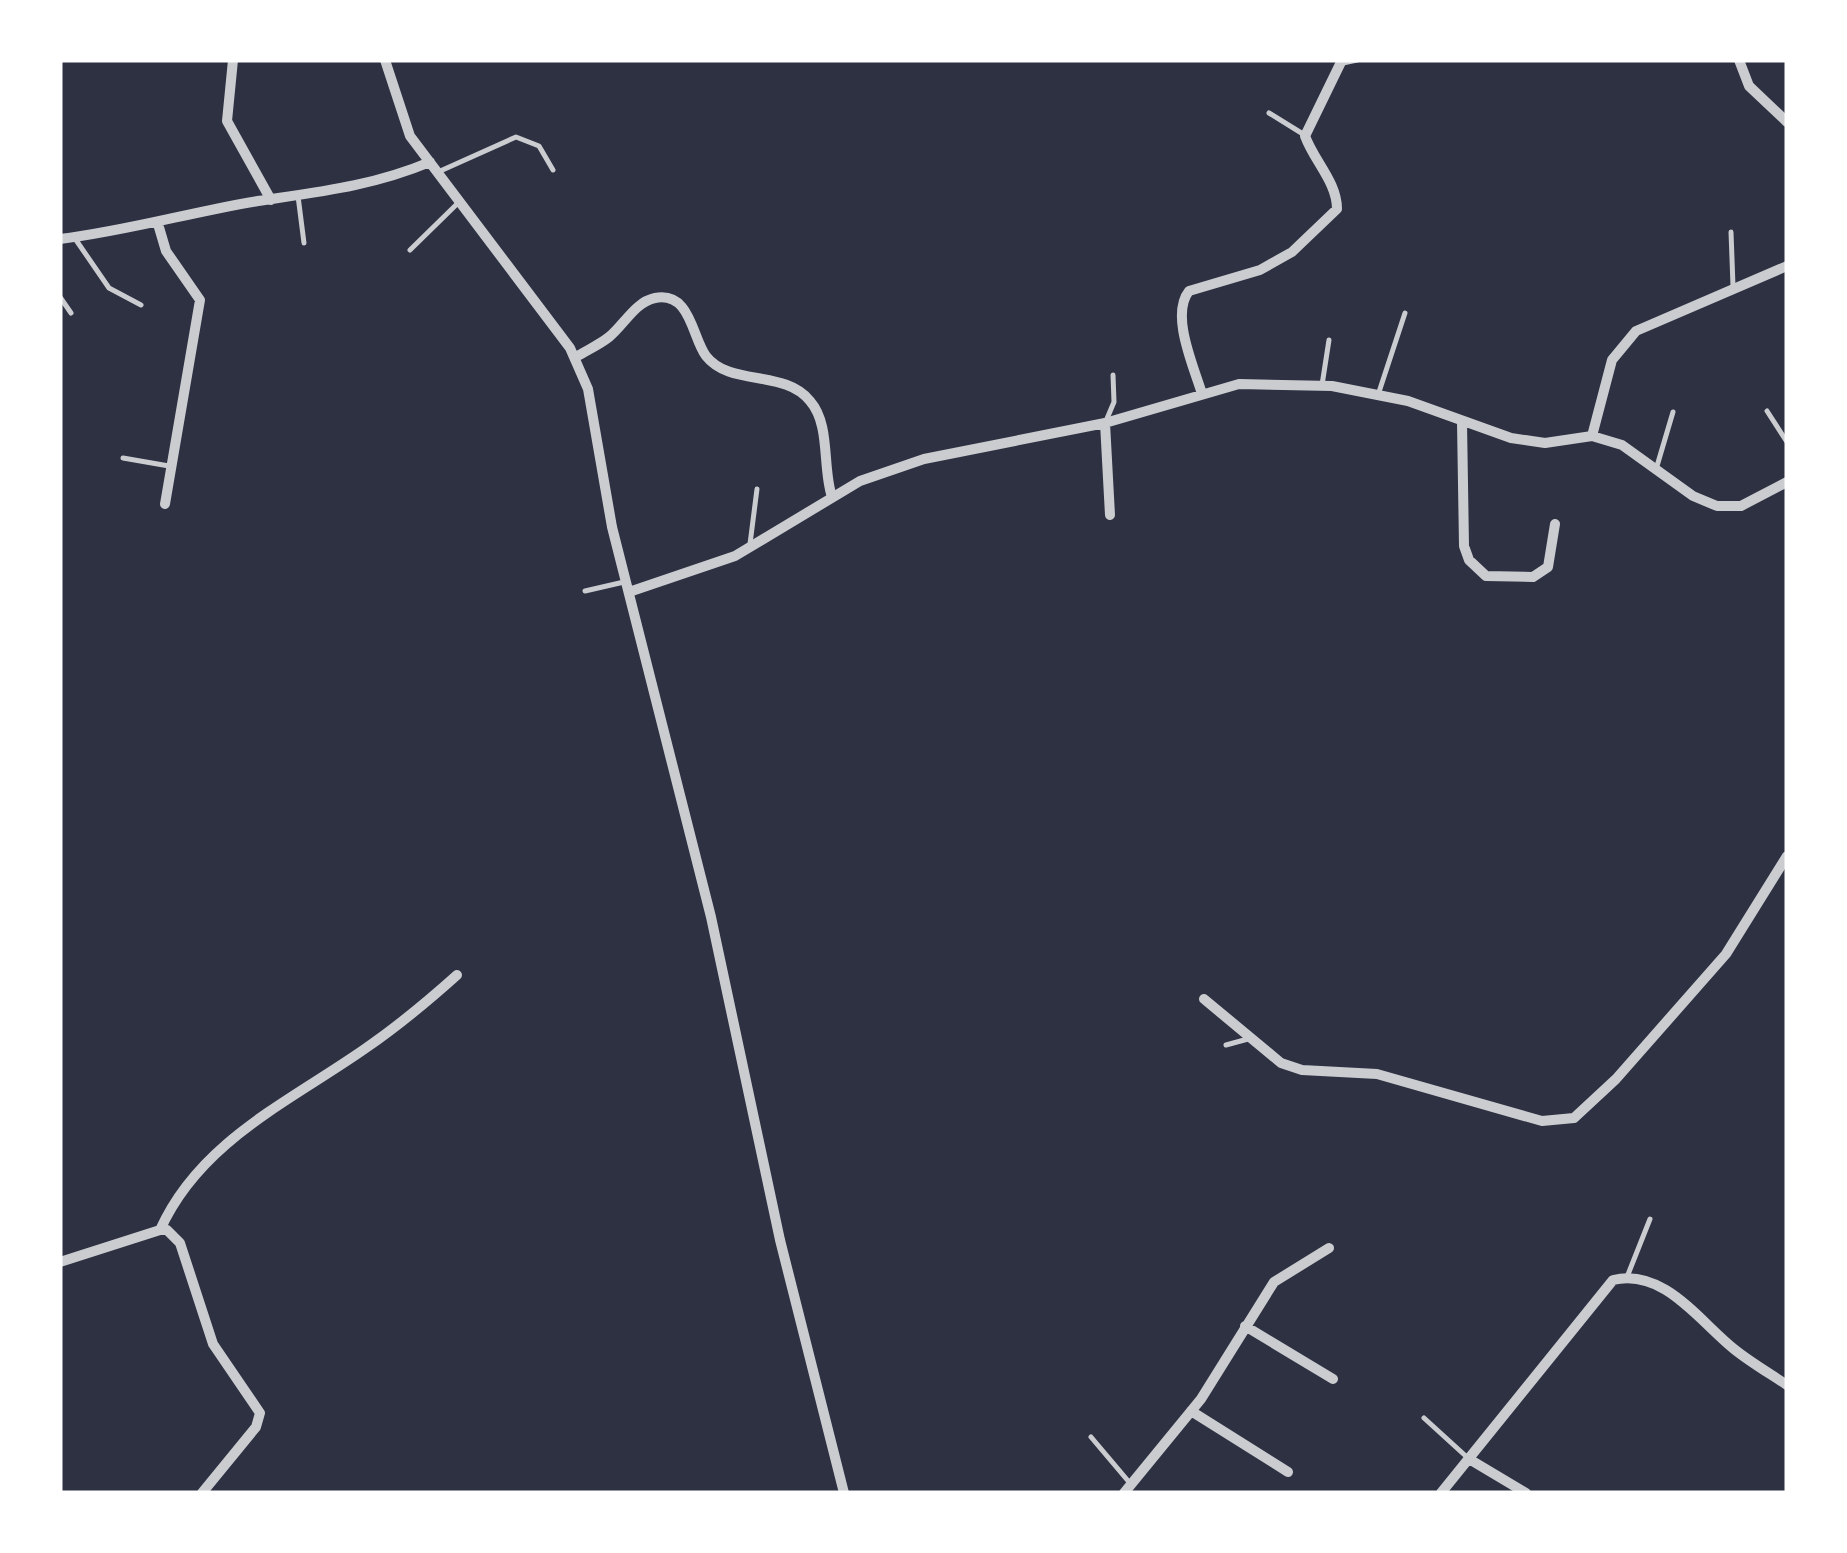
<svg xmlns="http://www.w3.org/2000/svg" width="1847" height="1553" font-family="Karla,sans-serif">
  <rect width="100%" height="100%" fill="#2d3142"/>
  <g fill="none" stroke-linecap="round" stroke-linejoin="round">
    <path stroke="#caccd0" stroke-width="5" d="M1343,63L1357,60
      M1269,113L1303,134
      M438,172L516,137L539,146L553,170
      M298,196L304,243
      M1731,232L1733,286
      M76,240L109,288L141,305
      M410,250L458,203
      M60,297L71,313
      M1322,385L1329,340
      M1378,395L1405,313
      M1767,411L1787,442
      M1106,421L1114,402L1113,375
      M123,458L169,466
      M1657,466L1673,412
      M750,544L757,489
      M585,591L624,582
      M1226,1045L1248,1039
      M1627,1277L1650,1219
      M1424,1418L1469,1459
      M1091,1437L1129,1482"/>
    <path stroke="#caccd0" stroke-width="10" d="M233,60L227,121L271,200
      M385,60L410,136L570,348L588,389L612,527L711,917L780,1240L844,1493
      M1739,60L1749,86L1787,122
      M158,224L166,251L200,300L165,504
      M60,239C127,231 191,212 258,201C318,192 373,186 430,162
      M576,357C587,350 599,345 609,337C624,325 635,302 655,298C691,291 692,338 706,356C730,387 785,369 810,401C831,425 822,468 832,497
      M1202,394C1194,367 1170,315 1189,291L1260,270L1292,252L1337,209C1337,182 1314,161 1305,136L1342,60
      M1462,422L1464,546L1469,560L1486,576L1533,577L1548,567L1555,524
      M1105,423L1110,515
      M1592,436L1612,360L1636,331L1787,266
      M629,592L735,556L860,481L924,459L1105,423L1239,384L1332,386L1408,401L1511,438L1545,443L1592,436L1622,445L1693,496L1717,506H1741L1787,482
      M1204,999L1281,1063L1302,1070L1377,1074L1542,1121L1574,1118L1616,1079L1726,954L1787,856
      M160,1230H167L180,1243L213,1344L260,1413L256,1427L202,1493
      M60,1262L160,1230C200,1141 289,1102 366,1048C398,1026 428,1001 457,975
      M1245,1326L1333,1379
      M1191,1411L1288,1472
      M1469,1459L1526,1493
      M1124,1493L1201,1399L1274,1282L1329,1248
      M1441,1493L1613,1280C1664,1268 1699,1321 1734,1349C1750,1362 1769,1373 1787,1385"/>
  </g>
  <rect width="1847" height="1553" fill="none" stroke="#ffffff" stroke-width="125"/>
</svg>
